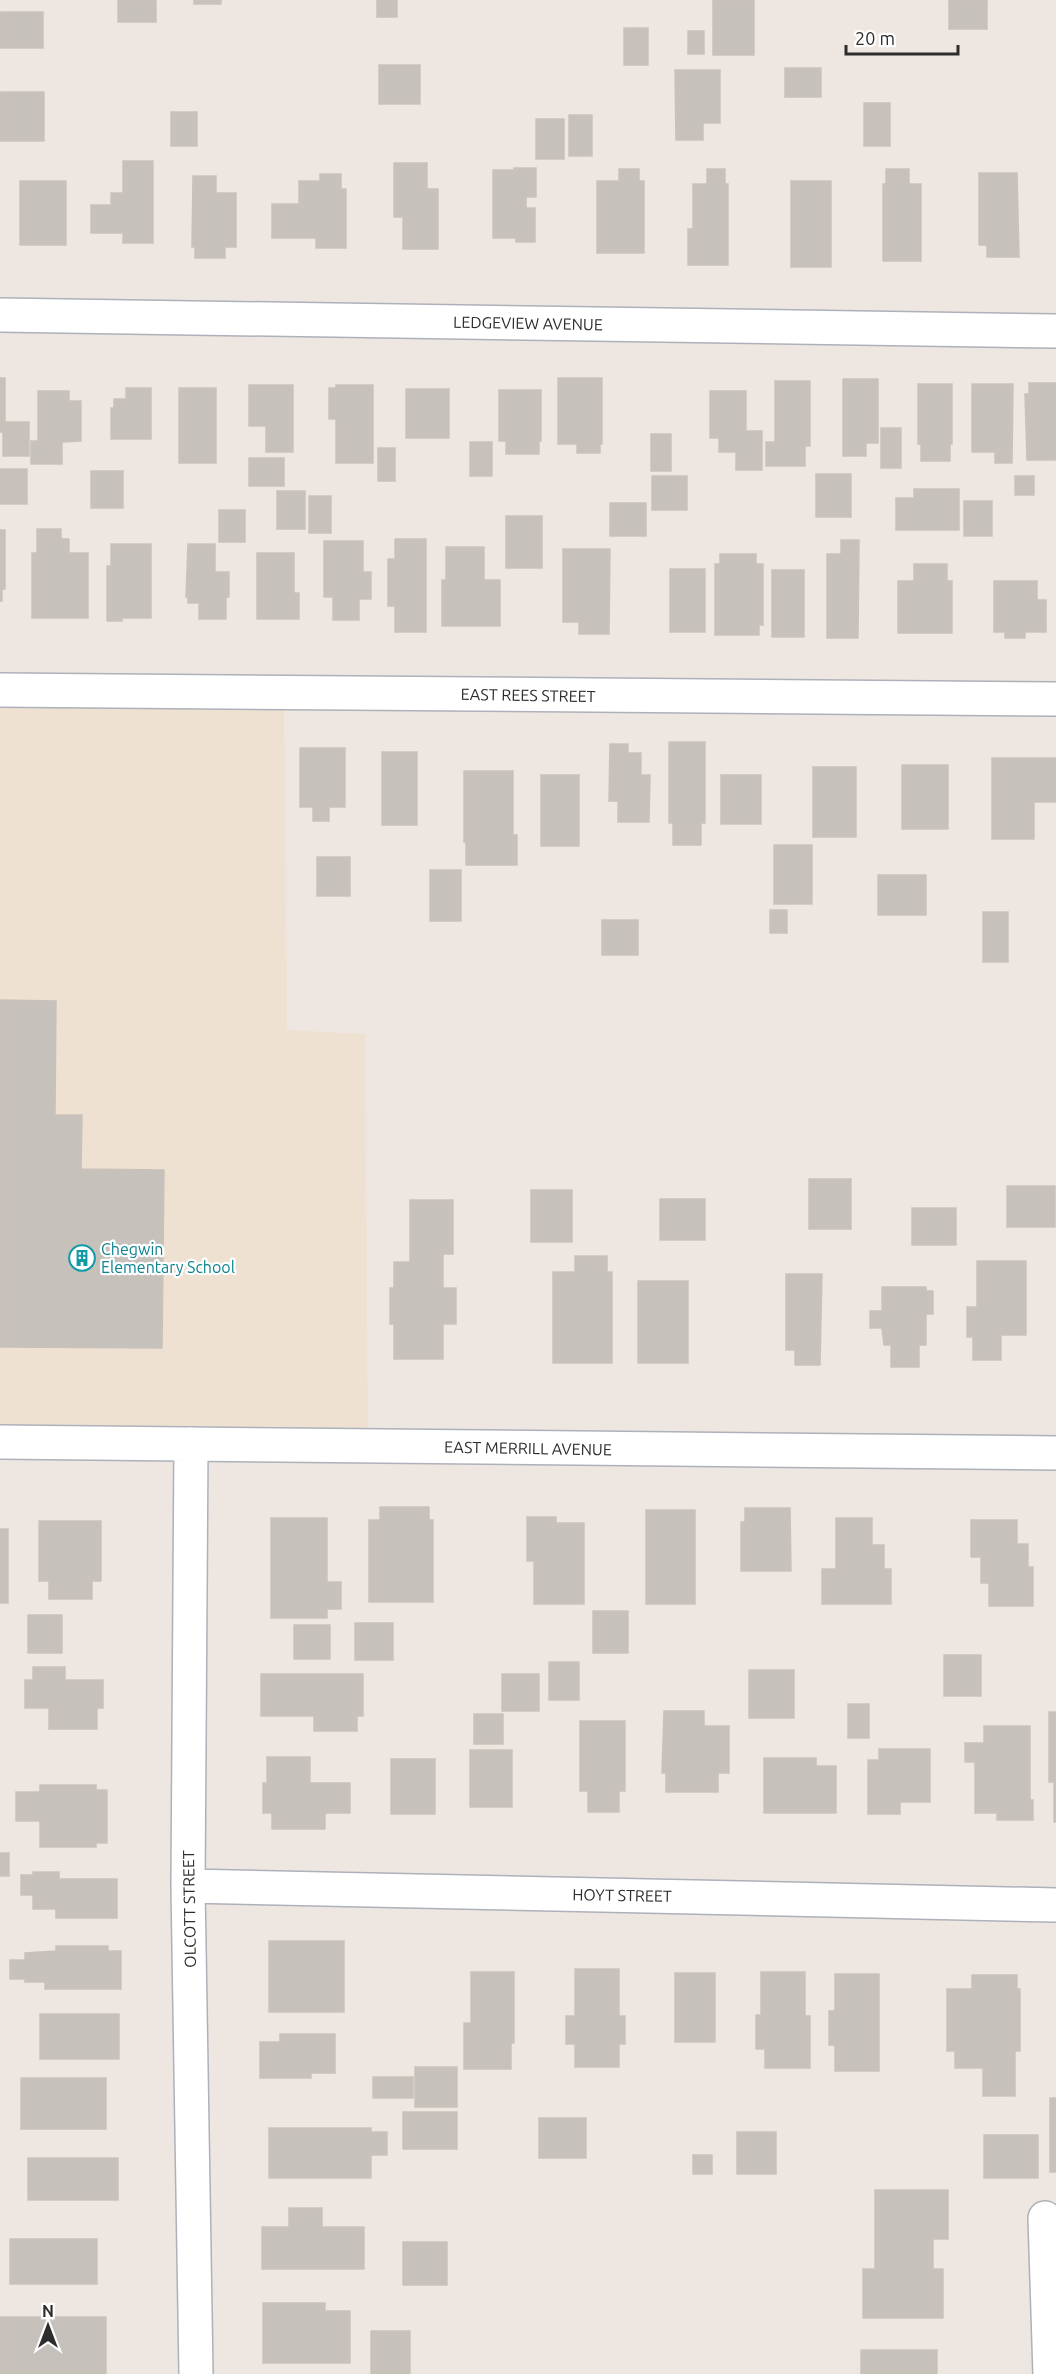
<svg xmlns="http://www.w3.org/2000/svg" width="1056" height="2374" font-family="Ubuntu,sans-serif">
  <rect width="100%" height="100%" fill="#eee6e1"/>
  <path fill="#eee1d2" d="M0,690L284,692L287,1030L365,1034L368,1446L0,1442Z"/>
  <path fill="#c7c1bc" stroke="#cac2ba" stroke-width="1.5" d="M118,0H156V22H118Z
    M194,0H221V4H194Z
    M377,0H397V17H377Z
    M713,0H754V55H713Z
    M949,0H987V29H949Z
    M0,12H43V48H0Z
    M624,28H648V65H624Z
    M688,31H704V54H688Z
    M379,65H420V104H379Z
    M785,68H821V97H785Z
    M675,70H720V123H703V140H676Z
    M0,92H44V141H0Z
    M864,103H890V146H864Z
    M171,112H197V146H171Z
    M569,115H592V156H569Z
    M536,119H564V159H536Z
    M123,161H153V243H123V233H91V205H111V193H123Z
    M394,163H427V189H438V249H403V217H394Z
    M514,168H536V197H526V208H535V242H516V238H493V170H514Z
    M619,169H639V181H644V253H597V181H619Z
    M707,169H725V184H728V265H688V229H693V184H707Z
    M886,169H909V184H921V261H883V184H886Z
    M979,173H1017L1019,257H987V245H979Z
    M320,174H341V189H346V248H316V238H272V204H299V181H320Z
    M193,176H216V193H236V247H225V258H195V247H192Z
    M20,181H66V245H20Z
    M791,181H831V267H791Z
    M0,378H5V422H29V456H3V432H0Z
    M558,378H602V444H600V453H577V444H558Z
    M843,379H878V443H866V456H843Z
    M775,381H810V446H805V466H766V442H775Z
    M1029,383H1056V460H1027L1025,394H1029Z
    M918,384H952V444H950V461H921V444H918Z
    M972,384H1013L1012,463H995V452H972Z
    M249,385H293V452H266V426H249Z
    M336,385H373V463H336V419H329V388H336Z
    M126,388H151V439H111V408H114V399H126Z
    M179,388H216V463H179Z
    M406,389H449V438H406Z
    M499,390H541V441H539V454H506V441H499Z
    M38,391H69V401H81V441L62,442V464H31V441H38Z
    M710,391H746V431H762V470H736V452H719V438H710Z
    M881,428H901V468H881Z
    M651,434H671V471H651Z
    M470,442H492V476H470Z
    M378,448H395V481H378Z
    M249,458H284V486H249Z
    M0,469H27V504H0Z
    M91,471H123V508H91Z
    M816,474H851V517H816Z
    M652,476H687V510H652Z
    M1015,476H1034V495H1015Z
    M914,489H959V530H896V498H914Z
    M277,491H305V529H277Z
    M309,496H331V533H309Z
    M964,501H992V536H964Z
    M610,503H646V536H610Z
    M219,510H245V542H219Z
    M506,516H542V568H506Z
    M37,529H61V539H69V553H88V618H32V553H37Z
    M0,530H5V589H2V601H0Z
    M395,539H426V632H395V606H388V559H395Z
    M841,540H859L858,638H827V554H841Z
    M324,541H363V572H371V599H359V620H333V597H324Z
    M111,544H151V618H122V621H107V566H111Z
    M188,544H215V572H229V597H226V619H199V603H188V597H186Z
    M446,547H484V580H500V626H442V580H446Z
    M563,549H610L609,634H579V622H563Z
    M257,553H294V593H299V619H257Z
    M720,554H756V564H763V625H759V635H715V564H720Z
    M914,564H947V581H952V633H898V581H914Z
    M670,569H705V632H670Z
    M772,570H804V637H772Z
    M994,581H1037V600H1046V632H1025V638H1005V632H994Z
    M669,742H705V823H701V845H673V823H669Z
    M610,744H628V753H641V775H650L649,822H618V801H609Z
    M300,748H345V807H329V821H313V807H300Z
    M382,752H417V825H382Z
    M992,758H1056V802H1034V839H992Z
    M902,765H948V829H902Z
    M813,767H856V837H813Z
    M464,771H513V835H517V865H466V842H464Z
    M541,775H579V846H541Z
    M721,775H761V824H721Z
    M774,845H812V904H774Z
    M317,857H350V896H317Z
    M430,870H461V921H430Z
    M878,875H926V915H878Z
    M770,910H787V933H770Z
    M983,912H1008V962H983Z
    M602,920H638V955H602Z
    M0,1000L56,1001L55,1115H82L81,1169L164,1170L162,1348L0,1347Z
    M809,1179H851V1229H809Z
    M1007,1186H1055V1227H1007Z
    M531,1190H572V1242H531Z
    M660,1199H705V1240H660Z
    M410,1200H453V1254H443V1288H456V1324H443V1359H394V1324H390V1288H394V1262H410Z
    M912,1208H956V1245H912Z
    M575,1256H607V1272H612V1363H553V1272H575Z
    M977,1261H1026V1335H1001V1360H973V1337H967V1307H977Z
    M786,1274H822L820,1365H795V1350H786Z
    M638,1281H688V1363H638Z
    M882,1287H926V1291H933V1314H926V1345H919V1367H891V1345H884L882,1328H870V1311H882Z
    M380,1507H429V1520H433V1602H369V1520H380Z
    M745,1508H790L791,1571H741V1522H745Z
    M646,1510H695V1604H646Z
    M527,1517H556V1523H584V1604H534V1561H527Z
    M271,1518H327V1582H341V1609H327V1618H271Z
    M836,1518H872V1545H884V1569H891V1604H822V1569H836Z
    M971,1520H1017V1544H1028V1567H1033V1606H989V1583H981V1557H971Z
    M39,1521H101V1581H92V1599H49V1581H39Z
    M0,1529H8V1603H0Z
    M593,1611H628V1653H593Z
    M28,1615H62V1653H28Z
    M355,1623H393V1660H355Z
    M294,1625H330V1659H294Z
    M944,1655H981V1696H944Z
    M549,1662H579V1700H549Z
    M33,1667H65V1680H103V1708H97V1729H49V1708H25V1680H33Z
    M749,1670H794V1718H749Z
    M261,1674H363V1716H357V1731H314V1716H261Z
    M502,1674H539V1711H502Z
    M848,1704H869V1738H848Z
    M664,1711H704V1726H729V1773H718V1792H666V1773H662Z
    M1049,1712H1056V1822H1054V1782H1049Z
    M474,1714H503V1744H474Z
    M580,1721H625V1791H619V1812H588V1791H580Z
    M984,1726H1030V1800H1033V1820H997V1813H975V1762H965V1743H984Z
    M879,1749H930V1802H900V1814H868V1760H879Z
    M470,1750H512V1807H470Z
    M267,1757H310V1783H350V1813H325V1829H272V1813H263V1783H267Z
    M764,1758H816V1766H836V1813H764Z
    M391,1759H435V1814H391Z
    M40,1785H96V1790H107V1843H96V1847H40V1821H16V1792H40Z
    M0,1853H9V1876H0Z
    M33,1872H59V1879H117V1918H56V1909H33V1895H21V1875H33Z
    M269,1941H344V2012H269Z
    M56,1946H108V1951H121V1989H45V1982H25V1979H10V1960H25V1953L56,1951Z
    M575,1969H619V2016H625V2044H619V2067H575V2044H566V2016H575Z
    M471,1972H514V2043H511V2069H464V2023H471Z
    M761,1972H805V2016H810V2068H765V2049H756V2015H761Z
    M675,1973H715V2042H675Z
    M835,1974H879V2071H835V2045H829V2011H835Z
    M972,1975H1017V1989H1020V2051H1015V2096H983V2068H955V2051H947V1989H972Z
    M40,2014H119V2059H40Z
    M280,2034H335V2073H311V2078H260V2042H280Z
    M415,2067H457V2107H415Z
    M373,2077H413V2098H373Z
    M21,2078H106V2129H21Z
    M1050,2098H1056V2172H1050Z
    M403,2112H457V2149H403Z
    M539,2118H586V2158H539Z
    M269,2128H371V2132H387V2155H371V2178H269Z
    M737,2132H776V2174H737Z
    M984,2135H1038V2178H984Z
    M693,2155H712V2174H693Z
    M28,2158H118V2200H28Z
    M875,2190H948V2239H933V2269H943V2318H863V2269H875Z
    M289,2208H322V2227H364V2269H262V2227H289Z
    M10,2239H97V2284H10Z
    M403,2242H447V2285H403Z
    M263,2303H325V2311H350V2363H263Z
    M0,2317H106V2374H0Z
    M371,2331H410V2374H371Z
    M861,2350H937V2374H861Z"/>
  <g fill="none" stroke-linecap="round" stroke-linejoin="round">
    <g stroke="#adb1b9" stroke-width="36">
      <path id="minor" d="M0,315L1056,331
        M0,690L1056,699
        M0,1442L1056,1453
        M191,1444L188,1886L196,2374
        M188,1886L1056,1905
        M1045,2218L1050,2374"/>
    </g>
    <use href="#minor" stroke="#fff" stroke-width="33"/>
  </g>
  <defs>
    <g id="building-ring" transform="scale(1.35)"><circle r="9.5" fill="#fff" stroke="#0f9aa8" stroke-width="1.5"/><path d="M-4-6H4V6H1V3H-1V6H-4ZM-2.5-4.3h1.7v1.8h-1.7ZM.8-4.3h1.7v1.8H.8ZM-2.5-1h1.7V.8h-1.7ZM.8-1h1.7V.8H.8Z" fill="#0f9aa8"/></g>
  </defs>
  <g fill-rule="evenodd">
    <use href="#building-ring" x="82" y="1258"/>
  </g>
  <g text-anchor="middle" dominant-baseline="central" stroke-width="4.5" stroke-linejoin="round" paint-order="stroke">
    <g font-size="16" fill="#2d2d2d" stroke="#fff">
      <text transform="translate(528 323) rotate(1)">LEDGEVIEW AVENUE</text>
      <text transform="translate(528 695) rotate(1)">EAST REES STREET</text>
      <text transform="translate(528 1448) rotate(1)">EAST MERRILL AVENUE</text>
      <text transform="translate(622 1895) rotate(1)">HOYT STREET</text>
      <text transform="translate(189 1909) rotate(-91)">OLCOTT STREET</text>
    </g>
    <g font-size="16" fill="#0d838f" stroke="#fff" text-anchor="start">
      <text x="101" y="1249">Chegwin<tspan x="101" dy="18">Elementary School</tspan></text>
    </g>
  </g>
  <g transform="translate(48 2326)" stroke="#ffffff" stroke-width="4.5" paint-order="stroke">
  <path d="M0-4.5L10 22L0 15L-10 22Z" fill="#2d2d2d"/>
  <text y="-9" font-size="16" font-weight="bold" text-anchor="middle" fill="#2d2d2d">N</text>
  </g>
  <path d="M846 45v9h112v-9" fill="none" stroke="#2d2d2d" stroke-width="3"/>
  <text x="855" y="45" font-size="18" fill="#2d2d2d" stroke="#ffffff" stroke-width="4.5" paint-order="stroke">20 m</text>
</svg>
